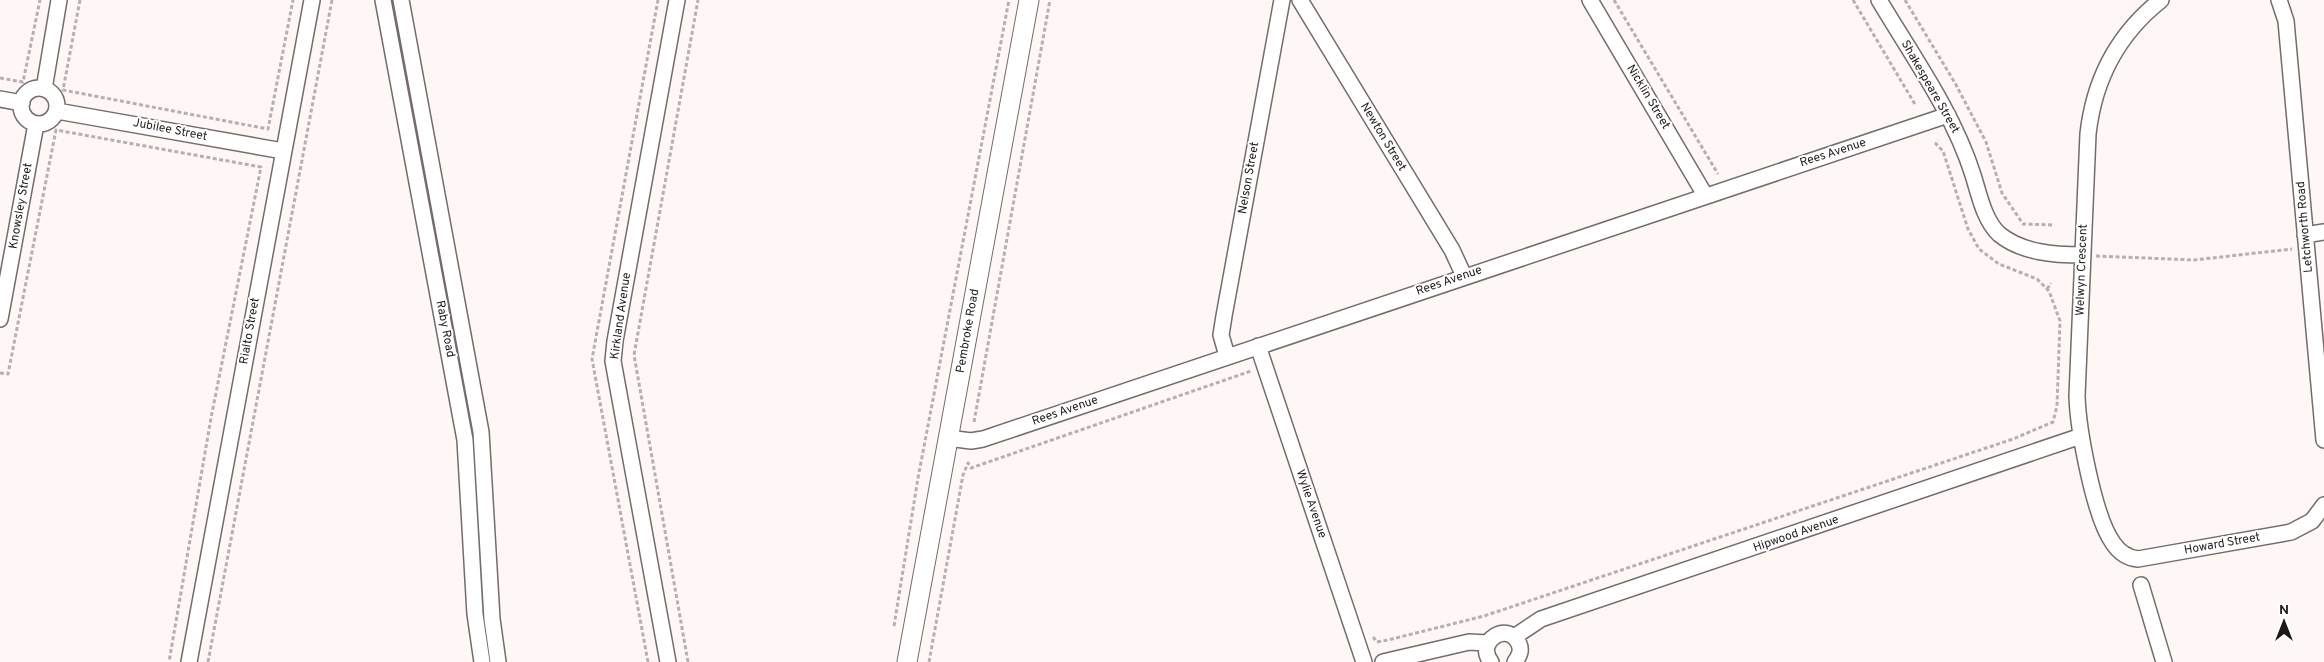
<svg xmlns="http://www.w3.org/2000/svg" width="2324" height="662" font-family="Overpass,sans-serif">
  <rect width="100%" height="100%" fill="#fef7f6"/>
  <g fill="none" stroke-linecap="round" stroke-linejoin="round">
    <g stroke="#756b6a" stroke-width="18">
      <path id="minor" d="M383,0L465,440L475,614L482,662
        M401,0L481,432L492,619L498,662
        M1300,0L1452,250L1464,276
        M1590,0L1705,195
        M1879,0C1913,57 1953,112 1973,175C1979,194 1984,220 1999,234C2022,253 2055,255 2083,255
        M2161,0C2118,34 2094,80 2088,134L2077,396C2078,429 2094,517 2113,543C2119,552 2128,558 2138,559L2291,532L2312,521L2324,505
        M2279,0L2286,21L2324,440
        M21 106a18 18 0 1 1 36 0a18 18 0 1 1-36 0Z
        M44,89L59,0
        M0,99L22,103
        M57,111L283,151
        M2305,235L2324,232
        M0,319L36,124
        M1258,346L1364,662
        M1227,356L1221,335L1224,316L1282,0
        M948,438L971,441L983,439L1948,115
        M2141,585L2164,662
        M1514,637L1541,619L2081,436
        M189,662L312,0
        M668,662L613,361L615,341L677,0
        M1383,662L1469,642L1487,643
        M1491,662C1474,641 1509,620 1519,644C1522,651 1519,656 1515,662"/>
    </g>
    <g stroke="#756b6a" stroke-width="21">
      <path id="tertiary" d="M907,662L1029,0"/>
    </g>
    <path stroke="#b6b0b0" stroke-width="3" stroke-dasharray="4 2.5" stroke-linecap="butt" d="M80,0L63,90L268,129L293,0
      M1614,0L1718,174
      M1853,0L1916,106
      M1905,0L1955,83L1986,142L2002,193L2023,224L2054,225
      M0,78L23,82L40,0
      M2096,256L2194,260L2292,249
      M2047,289L2051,283
      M0,373L8,374L56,130L261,167L211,418L169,662
      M974,422L1050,0
      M894,626L918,478L1009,0
      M1373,637L1377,642L1388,640L1484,616L2013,439L2053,422L2057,406L2060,321L2049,291L2037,279L1999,264L1979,249L1968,229L1943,151L1936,144L1938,140
      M208,662L332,0
      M648,662L592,359L658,0
      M688,662L634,355L698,0
      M929,662L963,475L968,463L971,468L1251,371"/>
    <use href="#minor" stroke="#fff" stroke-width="15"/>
    <use href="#tertiary" stroke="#fff" stroke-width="19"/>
  </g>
  <g text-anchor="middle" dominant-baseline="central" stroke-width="4" stroke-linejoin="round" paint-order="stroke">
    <g font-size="12" fill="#1d1919" stroke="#fff">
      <text transform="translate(1930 87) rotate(60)">Shakespeare Street</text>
      <text transform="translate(1648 97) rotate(59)">Nicklin Street</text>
      <text transform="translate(170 130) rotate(11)">Jubilee Street</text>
      <text transform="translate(1383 137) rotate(59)">Newton Street</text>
      <text transform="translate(1833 153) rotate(-18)">Rees Avenue</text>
      <text transform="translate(1249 178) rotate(-80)">Nelson Street</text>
      <text transform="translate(21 206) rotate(-80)">Knowsley Street</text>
      <text transform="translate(2305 227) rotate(-95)">Letchworth Road</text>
      <text transform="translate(2082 270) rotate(-88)">Welwyn Crescent</text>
      <text transform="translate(1449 281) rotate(-19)">Rees Avenue</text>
      <text transform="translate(621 316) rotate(-82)">Kirkland Avenue</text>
      <text transform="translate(445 329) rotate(79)">Raby Road</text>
      <text transform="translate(250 331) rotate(-80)">Rialto Street</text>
      <text transform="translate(968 331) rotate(-80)">Pembroke Road</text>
      <text transform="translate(1065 411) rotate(-19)">Rees Avenue</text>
      <text transform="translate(1311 504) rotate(71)">Wylie Avenue</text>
      <text transform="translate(1796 534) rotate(-19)">Hipwood Avenue</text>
      <text transform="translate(2222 544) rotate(-10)">Howard Street</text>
    </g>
  </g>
  <g transform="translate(2284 622)" stroke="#ffffff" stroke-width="4" paint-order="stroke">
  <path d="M0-4L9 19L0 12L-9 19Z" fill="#1d1919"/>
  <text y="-8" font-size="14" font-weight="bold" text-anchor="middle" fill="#1d1919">N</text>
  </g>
</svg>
